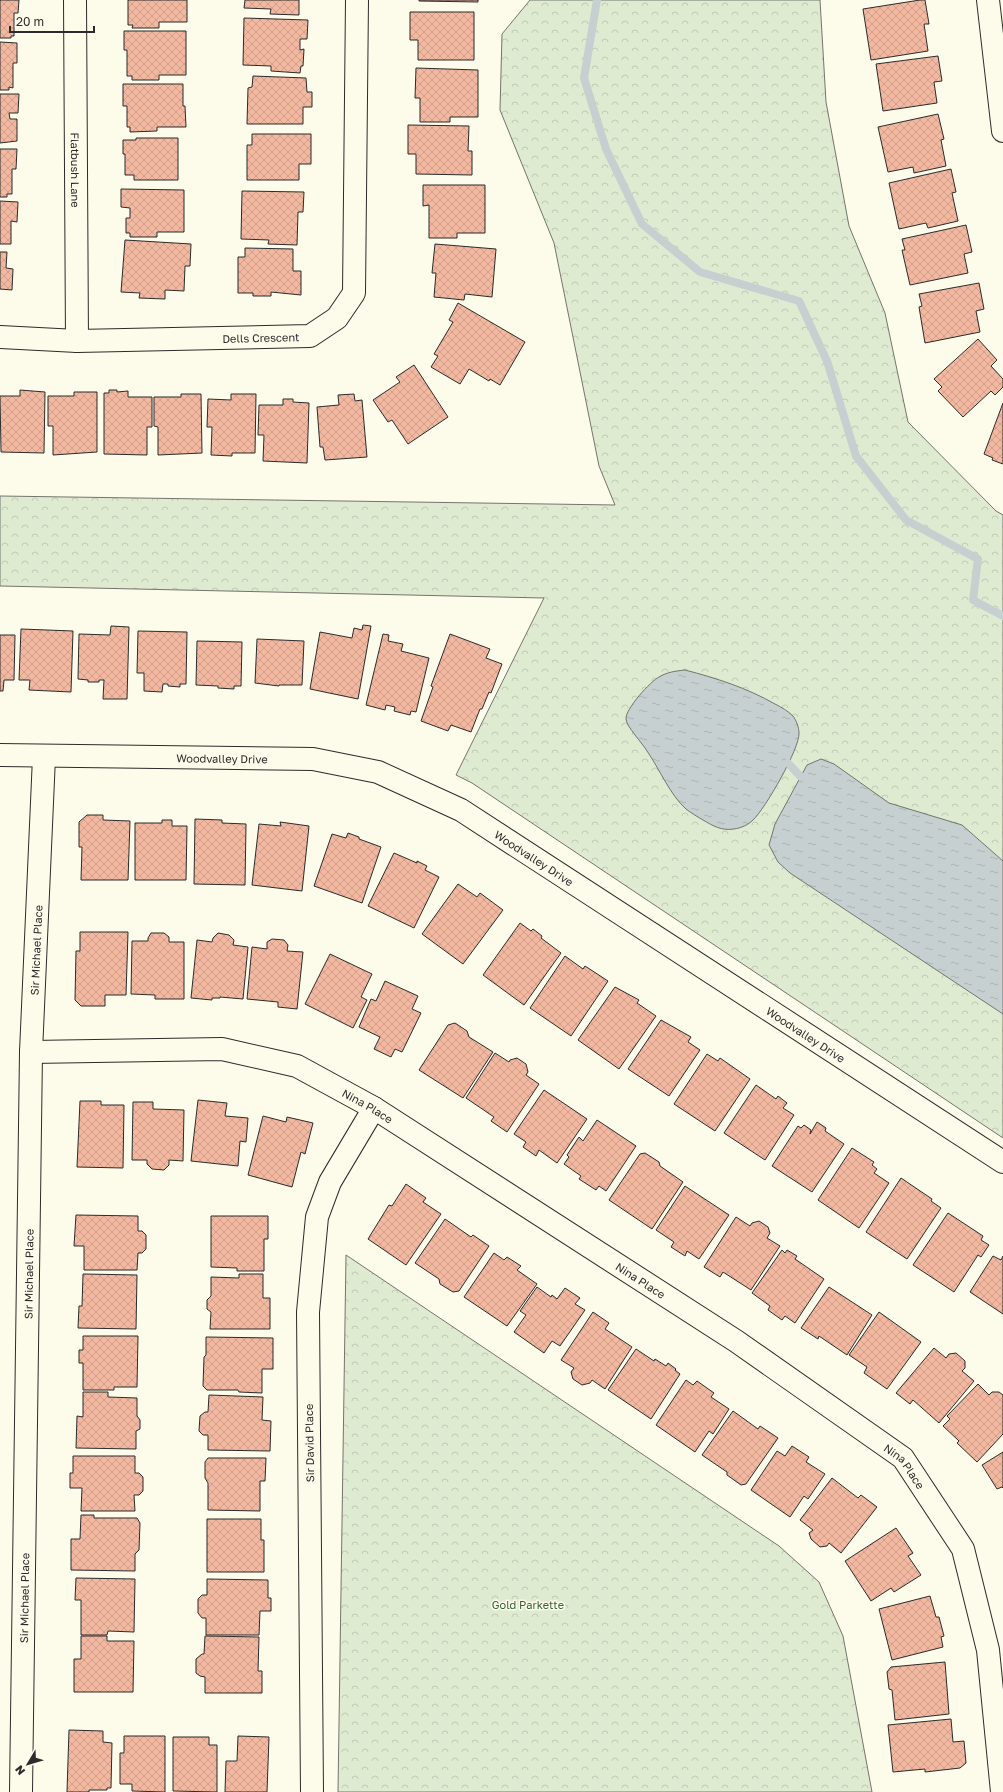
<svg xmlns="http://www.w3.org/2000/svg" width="1003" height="1792" font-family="'Golos Text',sans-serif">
  <defs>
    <pattern id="park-crowns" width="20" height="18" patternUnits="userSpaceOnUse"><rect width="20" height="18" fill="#deebd1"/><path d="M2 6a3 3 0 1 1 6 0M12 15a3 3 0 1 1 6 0" fill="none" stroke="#bfcab4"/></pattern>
    <pattern id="water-ripples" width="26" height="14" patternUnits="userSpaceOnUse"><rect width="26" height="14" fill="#c7d0d0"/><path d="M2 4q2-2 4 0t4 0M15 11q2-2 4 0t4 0" fill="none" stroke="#abb3b3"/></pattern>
    <pattern id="building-cross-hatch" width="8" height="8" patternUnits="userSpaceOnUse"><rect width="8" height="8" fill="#f2b8a0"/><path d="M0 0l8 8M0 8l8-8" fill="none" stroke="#d09e8a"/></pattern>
  </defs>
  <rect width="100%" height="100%" fill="#fdfbea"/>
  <path fill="url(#park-crowns)" stroke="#74746e" d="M530,0H820L826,102L849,226L885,313L908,422L996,511L1003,515V1138L472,783L456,775L544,598L0,586V496L615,505L599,466L554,243L500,110L502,34Z
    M346,1255L779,1546L819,1582L843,1636L872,1792H338Z"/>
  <path fill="url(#water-ripples)" stroke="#74746e" d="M685,670C716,678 747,688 775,704C781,707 788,711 793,716C796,720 799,727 799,733C800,748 765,809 753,820C748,825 741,828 734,829C722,831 713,826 703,820C698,817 691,813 686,809C670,795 659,768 647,751C643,744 626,726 626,719C625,709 651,681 659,677C667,672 676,671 685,670Z
    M821,759L834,764L889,803L962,825L1003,861V1014L790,873L778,862L769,845L775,824L807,765Z"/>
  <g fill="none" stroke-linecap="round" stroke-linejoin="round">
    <path stroke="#c7d0d0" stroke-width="8" d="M597,0L584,78L606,149L642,224L700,272L799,301L827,361L856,456L906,520L978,559L973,600L1003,616
      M788,763L801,777"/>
  </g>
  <path fill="url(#building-cross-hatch)" stroke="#2b2b2b" d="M0,0H19L18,13H14V36H11V38H0Z
    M128,0H187V22H159V28H132L133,25H128Z
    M245,0H299V15L270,14L271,9L244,8Z
    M419,0H478V2L419,1Z
    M920,0H925L929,24H924L928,51L871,60L863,9Z
    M410,12H474V60H418V40H410Z
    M244,18L308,20L307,39H300V50L304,49L303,66H301L300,73L271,71V66L243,65Z
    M124,31H186V75H159V80H132V76H127V50H124Z
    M0,42L17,43V63H13V88L9,87V90H0Z
    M938,56L942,81L934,82L937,103L883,111L876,64Z
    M416,68L478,70V117H450V122H420V98H415Z
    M253,76L306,78L307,92H312V107H303V124H247L248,88L252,87Z
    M123,84H183V106H185L186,127H157V131L130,132V127H127V106H123Z
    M0,94H19L18,113H9L10,119H17V141L0,143Z
    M938,114L944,139L941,140L946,166L914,173L913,167L888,172L878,127Z
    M408,125L469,126L468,151H472V175L416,174V154H408Z
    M252,134H311V164H299V180H247V145H252Z
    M136,138H178V180H134V175H125V154H123V140H136Z
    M0,149H17L16,169H12V194H7V197H0Z
    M951,169L956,192L952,193L958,221L928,228L926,223L899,229L889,183Z
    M423,185H485V233H457V238H429V205L423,206Z
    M121,189L184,190V232H157V237H130V233H126V218H130V208L121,207Z
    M242,191L304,192L303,212H298L297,245L268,244L269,240L241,239Z
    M0,201L18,202L17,222L11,221V244H0Z
    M966,225L972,252L964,254L968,273L910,285L902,250H905L902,239Z
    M125,240L191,244L190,266H185L184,291L165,290V299L139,298L140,293L121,292Z
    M435,244L496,249L492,297L465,294L464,300L434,297L436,273H432Z
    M245,248L293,249V271H301V295L271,292V296H253V293H238V257H245Z
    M0,252H7L6,268L13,269L12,290L0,289Z
    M979,283L984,309L976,311L980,332L925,343L919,307L922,306L919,294Z
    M458,303L525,342L500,385L490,379L489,381L469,369L460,384L431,367L438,356L434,354L453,322L449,320Z
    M978,339L997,360L991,366L1003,379V387L995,395L991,391L963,417L938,391L942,387L934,379Z
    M414,365L448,417L408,444L392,420L388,422L373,400L400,382L396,377Z
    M20,390L45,392L44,453L1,452L0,396H20Z
    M109,390H117V392L128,391V397H152V427H147V455L104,454V393H109Z
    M74,392H97V452L53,455V426H48V396H74Z
    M181,394H201L202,453L158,455V427L154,426V397H181Z
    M231,394H256L255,453H232V456L211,455L212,427H207L208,399L231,400Z
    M354,394L355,401L362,400L367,457L325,460L323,447H320L317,407L339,405L338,395Z
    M283,399H293V402L309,403L307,463L263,461L264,435H258L259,405H283Z
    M1003,403V464L992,460L993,458L984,454Z
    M363,625L371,626L358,699L310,689L320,632L352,638L354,628L362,630Z
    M111,626L129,627L127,699H103L104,680H99V682H88V680L78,679L79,634L110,635Z
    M21,629L73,631L71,692L29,690L30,680H19Z
    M138,631L187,632L186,684H180V687L168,686V684H163L162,692L144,691V673H137Z
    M383,634L389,635L388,641L403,644L401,651L429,658L416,712L411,711L410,715L394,711L395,707L386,705L385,710L366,705Z
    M450,634L490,649L486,658L502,664L491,693L489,692L482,709H480L471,732L451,725L448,731L421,721L433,687L431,686Z
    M0,635H15L14,680H4L3,691H0Z
    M257,639L304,641L302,685H279V686L255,683Z
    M197,641L242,642L241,686H234V689L218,688V686L196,685Z
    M87,815H103V820L130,821L128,880H81L82,847H79V822Z
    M195,819L222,820V823L246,824L245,885L194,884Z
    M162,820H172V826H187L186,880H135V823H162Z
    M280,822L309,826L302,891L252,885L259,824L281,826Z
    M348,833L359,837V839L381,847L362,903L314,886L332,834L346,838Z
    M394,853L417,863V861L427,866L425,870L439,877L414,928L368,906Z
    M458,884L477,897L480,893L503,910L463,964L422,934Z
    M520,923L531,931L533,929L542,936L541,938L561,953L524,1005L483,975Z
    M80,932H128L126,995H105V1006H81L75,1000L76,951H80Z
    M151,933H164L169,937V942H184V999H155V995L131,994L132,941H148V938Z
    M218,933L229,935L234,940L233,945L248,947L243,999L220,997V998H212V1000L191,998L197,940L212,942L213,938Z
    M272,939L284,940L288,945L287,951L303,952L297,1009L278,1007V1002L247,999L252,947L267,949V942Z
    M330,954L372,974L361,997L367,1000L353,1028L305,1004Z
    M565,956L583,969L585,966L608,981L571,1036L530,1008Z
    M385,981L418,996L412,1009L421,1013L402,1052L395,1049L391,1057L374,1049L380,1037L359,1027L371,999L376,1001Z
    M615,987L639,1000L637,1003L656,1016L619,1069L578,1040Z
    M661,1020L691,1037L688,1042L700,1050L669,1096L628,1069Z
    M455,1023L467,1031L469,1037L493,1052L463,1098L419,1070L448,1025Z
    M495,1053L509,1062L510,1060L517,1058L526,1064L528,1072L526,1075L539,1084L507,1132L491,1121L494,1117L466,1098Z
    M707,1054L718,1061L720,1058L750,1079L715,1131L674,1104Z
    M756,1085L776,1099L778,1096L787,1103L783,1108L794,1115L765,1160L724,1133Z
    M544,1090L587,1119L557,1163L539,1150L536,1156L523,1147L526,1142L514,1134Z
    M198,1100L227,1103L225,1116L248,1118L246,1142L240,1141L238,1166L191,1161Z
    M80,1101H101V1105H124L123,1168L77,1167Z
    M133,1102H153V1109L184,1110L183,1161L169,1160V1165L164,1170L152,1169L147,1164V1160H132Z
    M263,1116L286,1122L287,1117L313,1123L305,1154L301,1152L292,1187L248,1175Z
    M597,1120L636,1146L606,1191L599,1186L596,1190L579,1179L581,1176L564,1164L569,1157L567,1155L579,1137L583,1141Z
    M817,1122L826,1128L825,1131L844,1144L812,1192L772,1166L798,1126L801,1128L804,1125L811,1130L810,1134Z
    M852,1148L874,1162L872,1165L877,1169L874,1173L889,1183L859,1228L818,1200Z
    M645,1153L659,1162L660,1166L683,1182L652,1229L609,1200L640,1154Z
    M901,1178L932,1199L931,1201L941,1208L907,1259L866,1232Z
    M406,1184L426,1198L423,1202L441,1214L406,1265L368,1239L389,1205L392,1206Z
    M685,1186L729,1215L699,1259L687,1251L685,1256L671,1247L674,1242L656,1230Z
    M948,1213L983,1236L981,1240L989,1245L981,1257L978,1255L954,1292L913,1265Z
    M76,1215L138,1216V1231H142L146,1235V1249L142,1253H138L137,1270H84V1246H74Z
    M211,1216H268V1239H264V1271H237V1268L211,1267Z
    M736,1217L750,1226L752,1223L759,1221L768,1227L770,1233L767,1238L780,1246L751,1290L723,1272L720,1277L704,1267Z
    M445,1219L471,1237L473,1235L489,1246L459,1291L453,1292L440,1284L439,1279L415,1263Z
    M782,1250L785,1253L787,1250L797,1256L795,1259L824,1279L795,1323L785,1316L782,1320L768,1310L770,1306L752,1293Z
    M494,1253L504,1260L507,1257L521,1266L517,1270L537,1284L507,1326L464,1297Z
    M993,1256L1001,1260L1003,1256V1314L970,1292Z
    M83,1274L137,1275L136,1329L78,1328L79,1306H82Z
    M239,1274H263V1298H270V1329H210L211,1312L207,1309V1300L211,1296V1277L239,1278Z
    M537,1287L551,1297L552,1295L557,1299L565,1288L580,1298L575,1304L585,1310L560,1346L552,1341L544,1353L514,1332L526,1315L520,1311Z
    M829,1287L872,1315L847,1355L819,1336L818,1339L801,1328Z
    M593,1312L609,1323L605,1329L632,1347L605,1389L592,1380L590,1383L582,1385L573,1379L571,1372L574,1368L561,1360Z
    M879,1312L921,1342L887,1389L864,1373L867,1367L849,1355Z
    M83,1336H138L137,1387H114V1390H83V1363H79V1350H83Z
    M206,1337L273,1338V1369H262V1393L239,1392L238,1390H207L203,1386L204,1357L206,1355Z
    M934,1348L946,1358L949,1354L956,1353L965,1361V1368L962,1371L974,1381L939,1423L913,1400L910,1404L896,1393Z
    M636,1349L654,1361L655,1359L666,1366L668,1363L676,1369L675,1370L680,1374L651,1419L608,1390Z
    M686,1380L693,1385L697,1381L714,1393L711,1397L729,1409L713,1434L709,1431L695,1452L656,1425Z
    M978,1384L989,1395L992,1392H999L1003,1395V1434L977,1462L957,1443L959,1441L943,1426L950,1419L947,1416Z
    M83,1392H108V1397L137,1398V1416L140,1420V1429L136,1431V1449L76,1448L77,1416L83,1417Z
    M209,1395L263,1397L262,1420L271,1421L270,1451L208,1450V1435H203L199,1431L200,1416L205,1412H208Z
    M733,1411L758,1429L760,1426L778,1438L746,1484L741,1485L727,1475V1472L702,1455Z
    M792,1446L809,1457L806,1462L825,1474L808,1499L804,1496L790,1517L751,1490L777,1451L785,1456Z
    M1003,1452V1488L1002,1487L997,1489L982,1465Z
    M73,1456H135V1473H139L143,1477V1491L139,1495H134L135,1511H81L82,1488H70V1473H73Z
    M208,1458H266L265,1481H260V1511L208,1510V1483L205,1478V1462Z
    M832,1478L858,1498L861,1495L877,1507L841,1553L829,1543L827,1546L820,1547L811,1539L809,1533L813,1530L800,1520Z
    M81,1515H94V1518H137L140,1523L139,1550L135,1554V1571L71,1570V1539H80Z
    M207,1519H261V1540H264V1572H207Z
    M896,1528L913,1553L908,1556L921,1575L894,1592L891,1588L871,1601L845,1561Z
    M76,1578L135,1579L134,1632L108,1631L107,1635H81V1600H75Z
    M207,1579L268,1580V1598H271V1611H260L259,1635H206V1618H202L198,1613V1599L202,1595H207Z
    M930,1596L936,1617H939L944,1636L941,1637L943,1647L892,1660L879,1609Z
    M81,1636H107V1641H134L133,1692H74V1659H81Z
    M205,1636L259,1637L258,1671H262V1693H205V1677L200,1676L196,1673V1659L202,1654H204Z
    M945,1662L949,1714L895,1720L892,1690L889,1689L887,1672L891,1667Z
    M951,1719L953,1742L964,1741L966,1763L960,1768L925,1772V1769L893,1772L888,1725Z
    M69,1730L103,1731V1742L112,1743L111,1788H107V1790H89V1792H67Z
    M124,1736H165V1792L132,1791V1784H120V1753H124Z
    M238,1736L269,1737L267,1792H225L226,1761H237Z
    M173,1737H209V1745H217V1792L173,1791Z"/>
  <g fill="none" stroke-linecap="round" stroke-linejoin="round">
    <g stroke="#2b2b2b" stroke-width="24">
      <g id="minor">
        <path id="s1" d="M75,0L77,341"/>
        <path d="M988,0L1003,131"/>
        <path id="s2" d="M0,337L77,341L310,336L337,318L354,293L357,0"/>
        <path id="s3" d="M0,755L313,759L378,772L461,810L1003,1162"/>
        <path id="s4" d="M31,1052L222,1049L297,1066L374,1108L736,1341L903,1458L963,1549L988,1650L1002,1792"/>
        <path id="s5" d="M21,1792L31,1052L44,757"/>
        <path d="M312,1792L308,1312L317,1217L330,1182L374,1108"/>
      </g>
    </g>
    <use href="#minor" stroke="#fdfbea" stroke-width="22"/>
  </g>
  <g text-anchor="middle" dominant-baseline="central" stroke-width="3" stroke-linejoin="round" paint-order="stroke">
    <g font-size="11" fill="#2b2b2b" stroke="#fdfbea">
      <text stroke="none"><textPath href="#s1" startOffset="170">Flatbush Lane</textPath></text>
      <text stroke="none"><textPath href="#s2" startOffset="261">Dells Crescent</textPath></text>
      <text stroke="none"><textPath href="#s3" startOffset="222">Woodvalley Drive</textPath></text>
      <text stroke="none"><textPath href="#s3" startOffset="558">Woodvalley Drive</textPath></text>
      <text stroke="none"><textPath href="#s5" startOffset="842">Sir Michael Place</textPath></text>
      <text stroke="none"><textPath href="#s3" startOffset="882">Woodvalley Drive</textPath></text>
      <text stroke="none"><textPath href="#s4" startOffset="349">Nina Place</textPath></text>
      <text stroke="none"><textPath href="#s5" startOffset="518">Sir Michael Place</textPath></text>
      <text stroke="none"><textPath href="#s4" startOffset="673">Nina Place</textPath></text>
      <text transform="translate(309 1443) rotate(-91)">Sir David Place</text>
      <text stroke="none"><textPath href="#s4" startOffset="997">Nina Place</textPath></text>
      <text stroke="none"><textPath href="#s5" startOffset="194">Sir Michael Place</textPath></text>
    </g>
    <g font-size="11" fill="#34623c" stroke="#fdfbea">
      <text x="528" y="1604">Gold Parkette</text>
    </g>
  </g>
  <g transform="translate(28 1764) rotate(232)" stroke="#fdfbea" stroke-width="3" paint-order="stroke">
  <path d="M0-3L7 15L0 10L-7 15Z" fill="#2b2b2b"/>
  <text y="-6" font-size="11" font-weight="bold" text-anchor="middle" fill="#2b2b2b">N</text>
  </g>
  <path d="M10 26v6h84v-6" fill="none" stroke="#2b2b2b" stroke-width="2"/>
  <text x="16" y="26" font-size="12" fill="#2b2b2b" stroke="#fdfbea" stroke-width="3" paint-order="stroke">20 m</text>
</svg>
